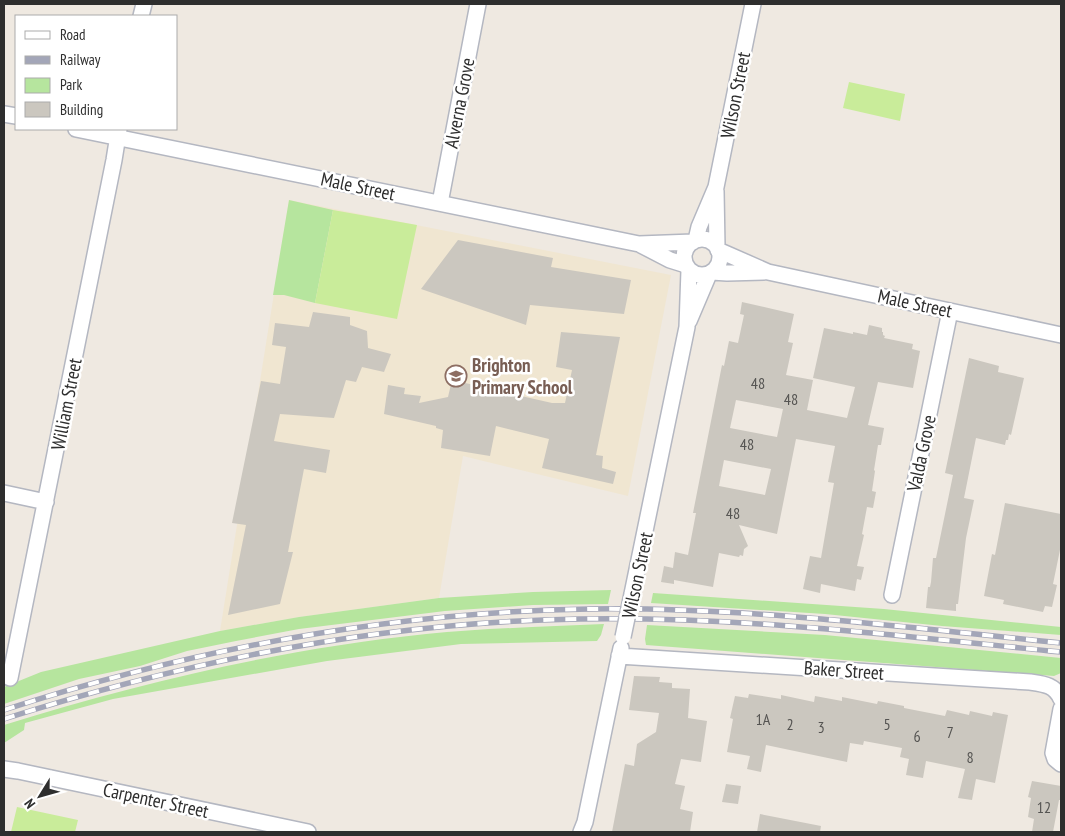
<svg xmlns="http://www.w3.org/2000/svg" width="1065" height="836" font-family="'PT Sans Narrow',sans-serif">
  <rect width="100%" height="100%" fill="#efe9e1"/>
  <path fill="#f0e6d1" d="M289,200L671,275L628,496L463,456L439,598L299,617L220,631Z"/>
  <path fill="#b6e59e" d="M289,200L333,210L315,303L284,295H273Z
    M611,590L608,604L533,605L445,611L299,629L236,641L187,651L140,666L79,679L4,704V687L41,672L220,631L299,617L439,598L533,592Z
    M653,593L884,609L1061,627V635L942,626L825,614L651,603Z
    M604,624L601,635L597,641L461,644L327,661L113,699L25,723L24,730L4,743V725C142,682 282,649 426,634C485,628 544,627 604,624Z
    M647,625L825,635L1061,658V673L1054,676L646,645L645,639Z"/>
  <path fill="#c9ec9a" d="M849,82L905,94L900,121L843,108Z
    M333,210L417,225L397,319L315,303Z
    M17,807L78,820L75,832H11Z"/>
  <path fill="#cbc7bf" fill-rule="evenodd" d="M458,240L553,258L551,267L631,280L624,314L530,305L526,325L421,289Z
    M742,302L794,314L788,342L793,343L786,375L813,380L807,410L847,418L855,387L813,378L824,328L853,334V332L867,335L869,325L882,328V332H883V335L885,336L884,338L913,344L912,349L920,351L913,388L878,382L868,425L884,428L881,445H878L874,470L875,471L872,491L876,492L873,508L867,507L862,534L864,535L857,566L864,567L861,580L857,579L855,591L821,584L820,593L803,589L810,556L821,558L834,483L828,482L835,446L796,439L777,534L739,525L748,546L744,549L743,556L740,555L739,557L719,553L713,587L674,580V584L661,582L664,566L673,568L675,552L688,555L696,513H693L722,365L724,366L729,341L738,343L744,315L740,314ZM736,400L783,409L777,437L730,428ZM724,460L771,469L765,495L719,486Z
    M313,312L350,317V325L367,331L368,348L391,354L384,372L362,367L356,382L346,380L334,418L280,414L274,441L330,450L326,473L304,469L288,552H293L280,604L228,615L246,525L232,523L261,381L280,384L286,347L272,345L275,323L309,327Z
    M561,332L620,337L596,455L603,456L602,468L616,472L613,484L542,468L549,439L496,426L490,456L441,448L443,430L436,428V426L384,414L388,385L405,388L404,394L421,396L419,403L448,397L452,380L552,403H565L572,370L556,367Z
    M969,358L999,366L998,372L1024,378L1011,435L1009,434L1008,440H1006L1005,445L976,438L964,498L974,500L966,538L958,604H956V611L926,608L928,587H930L931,582L933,558H936L953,475L945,473Z
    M1005,503L1061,514V545L1053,584L1057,585L1052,607L1045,606L1043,612L1003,604L1004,600L984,596L992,554L995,555Z
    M634,676L660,677L659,682L672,683V688L690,689L688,718L707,721L701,762L681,759L675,784L685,786L680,809L693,812L690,832H612L625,764L634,766L637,744L656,732L659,713L629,710Z
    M749,694L781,699V695L814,702L815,696L842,701V697L877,704L878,701L904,706V708L945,716L947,710L969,715L970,711L992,716L993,712L1008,715L995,783L976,779L972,800L958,798L965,769L926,761L923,778L906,775L909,759L900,757L902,748L864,741L863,745L850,743L847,762L766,745L761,772L747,769L750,756L727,752L733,719L730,718L735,696L748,698Z
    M1032,781L1061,786V800H1059L1053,832H1032L1034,819L1028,817L1031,798L1028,797Z
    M726,784L741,786L738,804L722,802Z
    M760,814L821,826L820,832H757Z"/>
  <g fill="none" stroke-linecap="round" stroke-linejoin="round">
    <g stroke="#b4b7c1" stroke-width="18">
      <path id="minor" d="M141,16L144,4
        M4,114L16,116
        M76,129L639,244L693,242
        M716,191L717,247
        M440,203L478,4
        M684 257a18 18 0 1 1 36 0a18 18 0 1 1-36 0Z
        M696,240L699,227L716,187L753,4
        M641,245L670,260L686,265
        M718,250L768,272L1061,335
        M712,272L727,273L764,272
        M689,321L709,274
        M4,493L46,502
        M632,594L687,327L689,270
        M892,595L950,311
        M619,656L1030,682C1044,684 1055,685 1061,699
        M10,678L114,160L119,129
        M1061,709L1053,753L1055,759L1061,764
        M4,769L18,771L308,832
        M581,832L585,822L621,648"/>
    </g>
    <use href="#minor" stroke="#fff" stroke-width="15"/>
    <g stroke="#a3a6b8" stroke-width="5.5">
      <path id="rail" d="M4,710C193,649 390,612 590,609C747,607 905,627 1061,643
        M4,719C190,660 383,622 579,619C740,616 901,636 1061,652"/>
    </g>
    <use href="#rail" stroke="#fff" stroke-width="4" stroke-dasharray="11" stroke-linecap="butt"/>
    <g stroke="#b4b7c1" stroke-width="18" stroke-linecap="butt">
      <path id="minor-bridge" d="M623,637L632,594"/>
    </g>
    <use href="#minor-bridge" stroke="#fff" stroke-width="15"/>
  </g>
  <defs>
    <g id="school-ring" transform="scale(1.125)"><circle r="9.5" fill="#fff" stroke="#8d6e63" stroke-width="1.5"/><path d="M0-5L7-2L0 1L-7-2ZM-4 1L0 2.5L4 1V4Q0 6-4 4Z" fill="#8d6e63"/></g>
  </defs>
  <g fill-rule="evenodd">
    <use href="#school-ring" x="456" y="376"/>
  </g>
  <g text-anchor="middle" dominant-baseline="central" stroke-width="5" stroke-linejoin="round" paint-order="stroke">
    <g font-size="16" fill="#555452">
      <text x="758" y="383">48</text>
      <text x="791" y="399">48</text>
      <text x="747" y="444">48</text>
      <text x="733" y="513">48</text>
      <text x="763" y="719">1A</text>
      <text x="790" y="724">2</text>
      <text x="887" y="724">5</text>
      <text x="821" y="727">3</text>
      <text x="950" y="732">7</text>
      <text x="917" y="736">6</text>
      <text x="970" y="757">8</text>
      <text x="1044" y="807">12</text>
    </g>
    <g font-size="19" fill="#2e2e2e" stroke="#fff">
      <text transform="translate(735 95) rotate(-79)">Wilson Street</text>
      <text transform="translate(459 103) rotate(-79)">Alverna Grove</text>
      <text transform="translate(358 186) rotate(12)">Male Street</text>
      <text transform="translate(915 303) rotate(12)">Male Street</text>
      <text transform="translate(66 404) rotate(-79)">William Street</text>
      <text transform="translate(921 453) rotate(-78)">Valda Grove</text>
      <text transform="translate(637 575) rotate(-78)">Wilson Street</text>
      <text transform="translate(844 670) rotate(4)">Baker Street</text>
      <text transform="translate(156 800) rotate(12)">Carpenter Street</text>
    </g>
    <g font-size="19" font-weight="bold" fill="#785e54" stroke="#fff" text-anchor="start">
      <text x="472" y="365">Brighton<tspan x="472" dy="22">Primary School</tspan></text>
    </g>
  </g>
  <rect width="1065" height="836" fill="none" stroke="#2e2e2e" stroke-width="10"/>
  <rect x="15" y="15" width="162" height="115" fill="#ffffff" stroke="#ababab"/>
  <rect x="25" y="31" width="25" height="8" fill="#ffffff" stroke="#ababab"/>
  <text x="60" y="40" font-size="15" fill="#2e2e2e">Road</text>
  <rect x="25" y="56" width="25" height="8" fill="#a3a6b8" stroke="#ababab"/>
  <text x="60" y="65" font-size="15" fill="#2e2e2e">Railway</text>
  <rect x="25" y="78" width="25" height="15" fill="#b6e59e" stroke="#ababab"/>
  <text x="60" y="90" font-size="15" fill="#2e2e2e">Park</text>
  <rect x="25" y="102" width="25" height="15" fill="#cbc7bf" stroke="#ababab"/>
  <text x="60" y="115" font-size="15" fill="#2e2e2e">Building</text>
  <g transform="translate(40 796) rotate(233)" stroke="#ffffff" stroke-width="4" paint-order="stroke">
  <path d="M0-4L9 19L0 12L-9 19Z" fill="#2e2e2e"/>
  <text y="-8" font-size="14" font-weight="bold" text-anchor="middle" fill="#2e2e2e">N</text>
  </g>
</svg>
